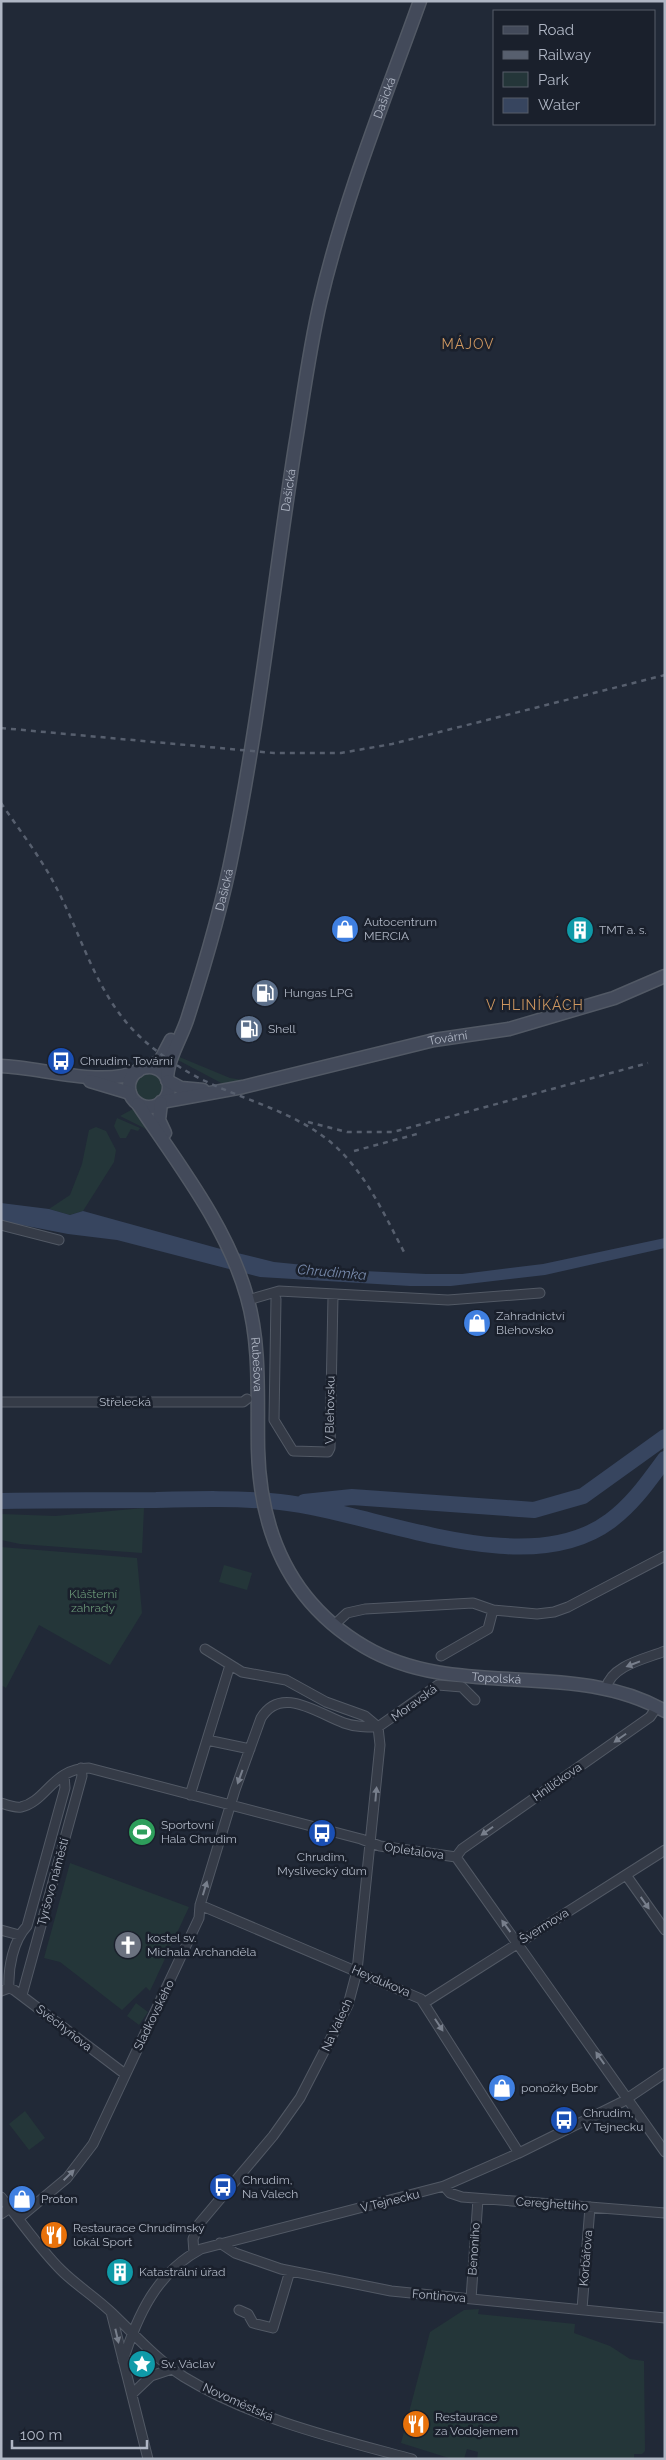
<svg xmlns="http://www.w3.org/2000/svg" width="666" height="2460" font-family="Raleway,sans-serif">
  <rect width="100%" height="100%" fill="#212937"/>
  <path fill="#243639" d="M177,1056L230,1078L249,1081L225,1085L176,1059Z
    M136 1087a13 13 0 1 1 26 0a13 13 0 1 1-26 0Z
    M133,1109L137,1110L150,1131L120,1116Z
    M117,1118L140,1128L138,1131L131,1129L126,1138H120L114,1126Z
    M96,1127L106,1131L116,1150L114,1162L83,1211L70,1215L49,1209L70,1195L82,1164L89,1130Z
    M144,1508L142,1553L20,1544L1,1540V1514L55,1516Z
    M1,1547L137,1558L142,1613L110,1665L39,1625L6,1688L1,1685Z
    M224,1565L252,1573L247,1590L219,1582Z
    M70,1863L189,1907L150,1991L146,1987L122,2010L60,1962L44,1958Z
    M136,2003L148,2012L139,2025L127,2016Z
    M25,2111L45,2138L29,2150L9,2124Z
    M479,2309L478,2314L575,2324L574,2333L610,2346L630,2359L644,2361L645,2451L642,2454H634V2459H477L478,2452L467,2449L464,2459H452L401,2443L430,2332L464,2310Z"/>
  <path fill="#37455f" d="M1,1203L49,1209L70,1215L83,1211L217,1248L274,1262L364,1271L426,1274H462L543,1264L665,1238V1248L545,1275L451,1286H410L260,1277L117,1240L68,1234L1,1221Z"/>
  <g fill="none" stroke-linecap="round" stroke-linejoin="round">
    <path stroke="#37455f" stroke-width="16" d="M1,1501C53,1500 104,1500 156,1500C197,1499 239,1498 280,1502C375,1512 525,1584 610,1521C633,1504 648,1482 665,1459
      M304,1502L352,1497L534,1510L583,1496L665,1437"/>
    <g stroke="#525965" stroke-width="11">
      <path id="street" d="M1,1225L59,1240
        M276,1299L274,1420L293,1451L328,1452L330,1448L333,1296
        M248,1300L279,1291L448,1300L540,1293
        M1,1402H243L247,1399
        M334,1625L347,1613L365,1609L473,1603L493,1610L537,1614L554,1612L568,1607L665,1556
        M205,1649L242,1672L286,1680L326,1702L365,1716L378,1727L438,1685L462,1687L475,1700
        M441,1656L488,1629L493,1610
        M606,1688C612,1665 645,1659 665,1651
        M207,1740L250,1749
        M190,1795L230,1665
        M1,1803C7,1805 15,1808 21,1807C46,1802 53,1768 89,1768L361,1839L380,1846L456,1857L665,2152
        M456,1857L462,1849L650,1717L657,1707
        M626,1875L665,1930
        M200,1905L421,1999L519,2153
        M1,1930L19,1935
        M9,1988C8,1968 13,1941 27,1926L65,1788L64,1775
        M1,1991L9,1988L14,1990L125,2074
        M22,1995L82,1776L81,1768
        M424,2003L665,1850
        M444,2186L450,2193L462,2197L665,2213
        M1,2197C21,2221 39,2248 61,2270C77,2286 97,2298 113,2314C136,2336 157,2360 184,2377C253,2419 334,2438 412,2459
        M1,2214L10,2208
        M19,2218L67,2178L93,2144L199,1918L200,1905L235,1790L261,1718C281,1685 317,1713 344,1723C355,1727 366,1727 378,1727L380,1745L357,1971L348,2005L300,2098L273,2136L199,2224L193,2239L194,2253
        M220,2243L235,2253L281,2269L391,2291L665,2318
        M471,2299L478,2199
        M582,2309L590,2207
        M239,2310L248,2314L253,2323L273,2328L290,2271
        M111,2312L148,2459
        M123,2361C137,2316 157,2272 201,2249L444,2186L519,2153L622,2102L665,2073
        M132,2394L151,2376L172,2369"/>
    </g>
    <g stroke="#525965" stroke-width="15">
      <g id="secondary">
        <path d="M1,1066C40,1067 103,1088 138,1071"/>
        <path d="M147,1067L160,1061L171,1040"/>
        <circle cx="149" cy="1087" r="20"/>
        <path id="s1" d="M167,1080C167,1059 182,1037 188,1017C206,961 222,907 233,850C260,716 274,581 295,447C303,399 309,351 320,303C344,200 384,101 420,1"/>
        <path d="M90,1081L130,1093"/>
        <path d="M168,1081L181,1088L203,1090"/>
        <path id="s2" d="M161,1102L243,1087L434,1040L509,1029L614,998L665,976"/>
        <path d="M161,1103L159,1120L165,1133"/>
        <path id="s3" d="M138,1104C178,1164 227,1226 247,1297C261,1346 257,1398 258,1449C260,1532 290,1603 365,1647C457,1701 572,1658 665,1711"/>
      </g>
    </g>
    <use href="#street" stroke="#353b47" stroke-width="9"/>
    <use href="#secondary" stroke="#434a5a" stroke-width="12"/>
    <path stroke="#575f6e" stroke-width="2.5" stroke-dasharray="5 5" stroke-linecap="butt" d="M1,728L274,753H341L392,744L665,675
      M1,803C20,831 42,859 57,889C83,939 96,993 137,1034C157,1053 180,1069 205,1081C247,1101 291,1111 328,1140C364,1169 383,1212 404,1252
      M308,1122L347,1132H393L648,1063
      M354,1151L417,1134"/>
  </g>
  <defs><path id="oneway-solid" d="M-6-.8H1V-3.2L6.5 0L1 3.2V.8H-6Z" transform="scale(1.25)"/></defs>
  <g fill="#787f8c">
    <use href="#oneway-solid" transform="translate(633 1664) rotate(159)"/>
    <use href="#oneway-solid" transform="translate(620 1738) rotate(145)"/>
    <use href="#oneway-solid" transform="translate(240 1777) rotate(110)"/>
    <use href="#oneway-solid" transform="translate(376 1794) rotate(-85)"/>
    <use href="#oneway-solid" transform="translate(487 1831) rotate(145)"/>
    <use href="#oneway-solid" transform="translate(205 1888) rotate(-73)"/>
    <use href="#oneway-solid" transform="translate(645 1903) rotate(55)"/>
    <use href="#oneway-solid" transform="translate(506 1926) rotate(-126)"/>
    <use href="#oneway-solid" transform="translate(439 2025) rotate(57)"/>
    <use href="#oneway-solid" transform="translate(600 2058) rotate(-125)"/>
    <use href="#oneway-solid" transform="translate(69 2175) rotate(-44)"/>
    <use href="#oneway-solid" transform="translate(117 2336) rotate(77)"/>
  </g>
  <defs>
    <g id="shop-disc" transform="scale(1.4375)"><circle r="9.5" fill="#3f7fe0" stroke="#1a202c"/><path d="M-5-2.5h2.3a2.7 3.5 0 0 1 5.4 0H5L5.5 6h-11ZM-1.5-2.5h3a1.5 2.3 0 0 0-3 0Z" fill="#fff"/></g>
    <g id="building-disc" transform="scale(1.4375)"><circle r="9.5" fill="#0f9aa8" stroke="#1a202c"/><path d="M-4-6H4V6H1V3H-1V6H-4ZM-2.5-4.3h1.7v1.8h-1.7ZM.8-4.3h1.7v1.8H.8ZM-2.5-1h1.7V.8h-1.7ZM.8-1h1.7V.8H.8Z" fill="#fff"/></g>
    <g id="fuel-disc" transform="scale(1.4375)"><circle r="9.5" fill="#5c6f8a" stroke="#1a202c"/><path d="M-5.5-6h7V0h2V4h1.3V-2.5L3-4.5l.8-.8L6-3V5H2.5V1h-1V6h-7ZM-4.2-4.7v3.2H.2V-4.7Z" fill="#fff"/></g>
    <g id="bus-disc" transform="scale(1.4375)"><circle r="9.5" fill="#1a4fb4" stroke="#1a202c"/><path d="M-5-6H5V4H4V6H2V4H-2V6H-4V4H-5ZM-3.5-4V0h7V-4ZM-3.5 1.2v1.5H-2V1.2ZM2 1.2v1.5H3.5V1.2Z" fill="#fff"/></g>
    <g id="stadium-disc" transform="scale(1.4375)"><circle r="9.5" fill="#2e9e5b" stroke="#1a202c"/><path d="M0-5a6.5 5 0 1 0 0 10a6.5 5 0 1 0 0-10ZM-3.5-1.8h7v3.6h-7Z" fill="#fff"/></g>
    <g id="church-disc" transform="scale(1.4375)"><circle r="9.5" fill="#6b7280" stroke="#1a202c"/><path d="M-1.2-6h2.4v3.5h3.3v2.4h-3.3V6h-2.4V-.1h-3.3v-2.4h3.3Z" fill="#fff"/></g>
    <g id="restaurant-disc" transform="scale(1.4375)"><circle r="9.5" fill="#e8710a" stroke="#1a202c"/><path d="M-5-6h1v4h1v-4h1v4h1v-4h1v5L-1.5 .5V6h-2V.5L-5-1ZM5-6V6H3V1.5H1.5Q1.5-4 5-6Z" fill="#fff"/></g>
    <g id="sight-disc" transform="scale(1.4375)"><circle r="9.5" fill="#0f9aa8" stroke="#1a202c"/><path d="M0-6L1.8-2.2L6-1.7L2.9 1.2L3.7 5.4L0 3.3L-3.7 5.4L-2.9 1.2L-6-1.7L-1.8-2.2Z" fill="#fff"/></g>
  </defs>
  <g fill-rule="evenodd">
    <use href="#shop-disc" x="345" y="929"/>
    <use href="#building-disc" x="580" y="930"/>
    <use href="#fuel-disc" x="265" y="993"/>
    <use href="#fuel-disc" x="249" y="1029"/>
    <use href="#bus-disc" x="61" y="1061"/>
    <use href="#shop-disc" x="477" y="1323"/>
    <use href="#stadium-disc" x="142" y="1832"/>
    <use href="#bus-disc" x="322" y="1833"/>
    <use href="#church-disc" x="128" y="1945"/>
    <use href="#shop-disc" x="502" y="2088"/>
    <use href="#bus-disc" x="564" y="2120"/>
    <use href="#bus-disc" x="223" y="2187"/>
    <use href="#shop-disc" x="22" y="2199"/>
    <use href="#restaurant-disc" x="54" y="2235"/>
    <use href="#building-disc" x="120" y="2272"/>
    <use href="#sight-disc" x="142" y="2364"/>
    <use href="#restaurant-disc" x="416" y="2424"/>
  </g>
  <g text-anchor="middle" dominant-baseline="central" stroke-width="5" stroke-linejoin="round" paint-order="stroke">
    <g font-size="12" fill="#afb6c4" stroke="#1a202c">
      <text stroke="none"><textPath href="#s1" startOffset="1009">Dašická</textPath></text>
      <text stroke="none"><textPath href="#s1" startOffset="604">Dašická</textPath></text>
      <text stroke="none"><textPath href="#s1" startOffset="199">Dašická</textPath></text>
      <text stroke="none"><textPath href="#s2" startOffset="294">Tovární</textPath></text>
      <text stroke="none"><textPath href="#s3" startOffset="291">Rubešova</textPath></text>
      <text x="125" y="1402">Střelecká</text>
      <text transform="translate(330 1410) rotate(-89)">V Blehovsku</text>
      <text stroke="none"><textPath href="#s3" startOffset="748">Topolská</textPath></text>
      <text transform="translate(414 1703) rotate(-36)">Moravská</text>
      <text transform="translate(557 1782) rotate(-35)">Hniličkova</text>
      <text transform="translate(414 1851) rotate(8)">Opletalova</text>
      <text transform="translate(53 1882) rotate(-75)">Tyršovo náměstí</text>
      <text transform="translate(544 1926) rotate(-32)">Švermova</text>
      <text transform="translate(381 1981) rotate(23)">Heydukova</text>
      <text transform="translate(154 2015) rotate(-64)">Sladkovského</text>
      <text transform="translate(337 2025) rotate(-65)">Na Valech</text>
      <text transform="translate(64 2028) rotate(38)">Svěchyňova</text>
      <text transform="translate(390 2201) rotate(-14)">V Tejnecku</text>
      <text transform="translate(552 2204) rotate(4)">Cereghettiho</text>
      <text transform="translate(474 2249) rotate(-86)">Benoniho</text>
      <text transform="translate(586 2258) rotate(-85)">Korbářova</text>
      <text transform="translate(439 2296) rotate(5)">Fontinova</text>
      <text transform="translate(238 2402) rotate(24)">Novoměstská</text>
    </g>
    <g font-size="12" fill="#afb6c4" stroke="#1a202c" text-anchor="start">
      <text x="364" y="922">Autocentrum<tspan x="364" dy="14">MERCIA</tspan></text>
      <text x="599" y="930">TMT a. s.</text>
      <text x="284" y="993">Hungas LPG</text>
      <text x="268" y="1029">Shell</text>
      <text x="80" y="1061">Chrudim, Tovární</text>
      <text x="496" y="1316">Zahradnictví<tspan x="496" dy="14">Blehovsko</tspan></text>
      <text x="161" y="1825">Sportovní<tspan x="161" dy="14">Hala Chrudim</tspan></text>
      <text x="322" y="1857" text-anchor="middle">Chrudim,<tspan x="322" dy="14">Myslivecký dům</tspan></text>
      <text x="147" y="1938">kostel sv.<tspan x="147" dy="14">Michala Archanděla</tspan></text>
      <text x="521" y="2088">ponožky Bobr</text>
      <text x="583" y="2113">Chrudim,<tspan x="583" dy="14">V Tejnecku</tspan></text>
      <text x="242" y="2180">Chrudim,<tspan x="242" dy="14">Na Valech</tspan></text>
      <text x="41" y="2199">Proton</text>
      <text x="73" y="2228">Restaurace Chrudimský<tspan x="73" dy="14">lokál Sport</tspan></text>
      <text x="139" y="2272">Katastrální úřad</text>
      <text x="161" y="2364">Sv. Václav</text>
      <text x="435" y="2417">Restaurace<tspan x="435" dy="14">za Vodojemem</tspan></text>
    </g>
    <g font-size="12" fill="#689375" stroke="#1a202c">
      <text x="93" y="1594">Klášterní<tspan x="93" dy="14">zahrady</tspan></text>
    </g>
    <g font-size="14" letter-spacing="1" fill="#ce9760" stroke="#1a202c">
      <text x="468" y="344">MÁJOV</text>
      <text x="535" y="1005">V HLINÍKÁCH</text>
    </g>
    <g font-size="14" font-style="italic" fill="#788aab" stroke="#1a202c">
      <text transform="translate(332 1272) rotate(5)">Chrudimka</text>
    </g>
  </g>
  <rect width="666" height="2460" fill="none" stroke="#afb6c4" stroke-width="5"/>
  <rect x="493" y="10" width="162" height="115" fill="#1a202c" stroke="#565c69"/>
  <rect x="503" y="26" width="25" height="8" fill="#434a5a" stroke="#565c69"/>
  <text x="538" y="35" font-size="15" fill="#afb6c4">Road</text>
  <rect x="503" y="51" width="25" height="8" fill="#575f6e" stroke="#565c69"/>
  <text x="538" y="60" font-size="15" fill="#afb6c4">Railway</text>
  <rect x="503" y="72" width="25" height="15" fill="#243639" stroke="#565c69"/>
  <text x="538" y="85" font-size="15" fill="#afb6c4">Park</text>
  <rect x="503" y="98" width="25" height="15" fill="#37455f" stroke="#565c69"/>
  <text x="538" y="110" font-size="15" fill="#afb6c4">Water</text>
  <path d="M12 2440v8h135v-8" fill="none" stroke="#afb6c4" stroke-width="2.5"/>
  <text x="20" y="2440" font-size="15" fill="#afb6c4" stroke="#1a202c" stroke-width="4" paint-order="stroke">100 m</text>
</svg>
